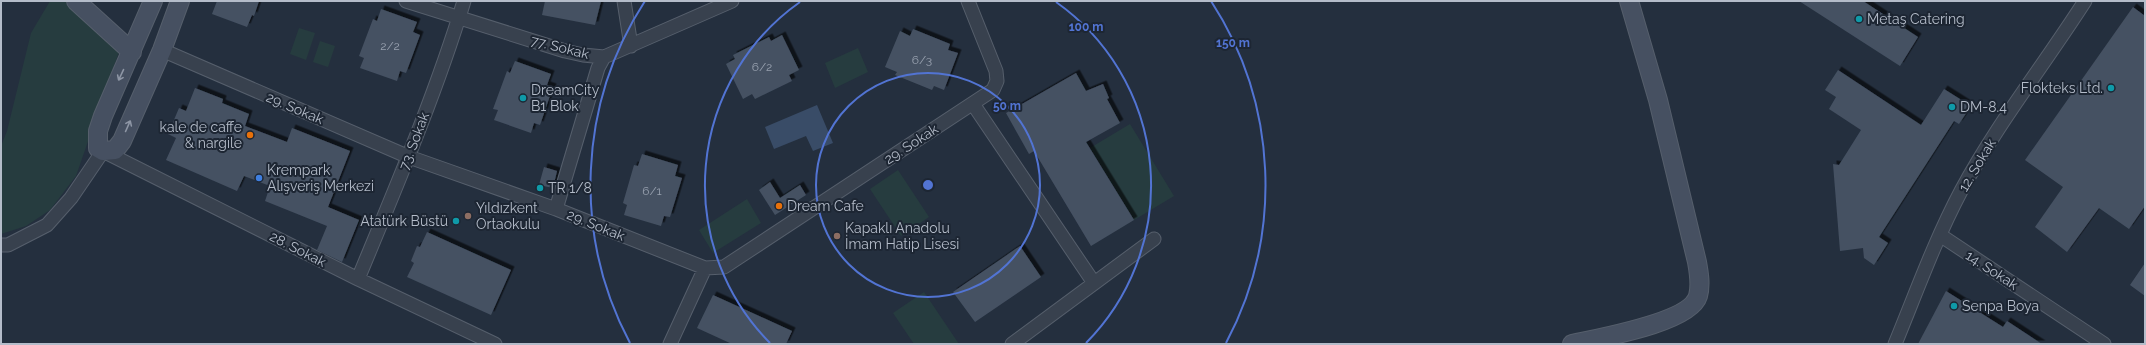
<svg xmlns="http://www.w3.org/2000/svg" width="2146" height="345" font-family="Raleway,sans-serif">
  <defs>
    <filter id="shadow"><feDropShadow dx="3.5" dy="-3.5" stdDeviation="0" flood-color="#0009"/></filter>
  </defs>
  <rect width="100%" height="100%" fill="#242f3e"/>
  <path fill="#263c3f" d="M50,1H65L120,49L76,176L50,210L26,226L1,234V146L7,131L31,33Z
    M299,28L315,33L306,60L290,54Z
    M320,41L335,46L328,67L313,62Z
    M858,48L868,72L835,88L825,63Z
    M1130,124L1174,196L1134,220L1090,148Z
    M898,170L929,217L901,236L870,189Z
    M747,199L761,223L713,253L699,230Z
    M924,292L959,344H914L893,313Z"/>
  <path fill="#394c67" d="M817,105L833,143L813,151L806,136L774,149L765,127Z"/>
  <path fill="#455162" filter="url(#shadow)" d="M217,1H259L254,16L252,15L247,27L212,14Z
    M545,1H601L595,25L542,15Z
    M1799,1H1863L1918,37L1900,66Z
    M2133,7L2145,16V206L2129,229L2099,208L2067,252L2035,227L2063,187L2025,160Z
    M381,9L417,22L413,32L420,35L406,73L400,71L397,81L360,68L364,58L359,56L373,19L377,21Z
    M913,29L950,44L948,50L958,53L944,90L934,86L932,90L895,75L897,72L885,67L900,31L910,36Z
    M782,35L799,70L789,75L792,81L755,99L752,94L743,99L726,64L735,59L733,55L769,37L771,41Z
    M515,61L551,74L547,85L553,87L540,125L534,123L531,133L494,120L498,110L493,109L507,71L510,73Z
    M1838,70L1921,125L1944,89L1971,106L1959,124L1954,121L1879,237L1888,243L1874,265L1864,258L1863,248L1840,251L1833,164L1839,165L1861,130L1829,109L1836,97L1825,90Z
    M1076,73L1086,91L1103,84L1109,98L1107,99L1120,123L1086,142L1134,220L1091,246L1034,151L1029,154L1006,113Z
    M195,88L223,99L222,103L249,114L245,126L287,142L292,128L350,151L328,207L359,220L342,262L317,250L327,226L265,201L270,186L244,176L237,191L166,160L176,138L168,134L179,108L186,111Z
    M642,154L678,165L675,176L682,178L670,217L664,216L661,226L624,215L627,205L623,203L634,165L638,166Z
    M544,167L557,171L553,188L539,185Z
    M770,182L780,198L800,185L806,195L775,215L759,190Z
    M427,232L511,270L491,315L407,277L414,263L411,261L417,246L420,247Z
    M1020,246L1041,277L975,322L953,292Z
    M2145,263V296L2130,285Z
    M1946,291L2003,327L2007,321L2042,344H1918Z
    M713,295L792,331L786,344H732L697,328Z"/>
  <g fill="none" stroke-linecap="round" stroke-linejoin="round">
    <g stroke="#565f6c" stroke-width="15">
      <path id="street" d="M406,1L565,51L583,55L604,57L732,1
        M624,1L631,46
        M162,50L409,157L556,209L705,268L724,267L993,90L997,81L996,71L968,1
        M973,104L1094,283
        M556,209L598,68L604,57
        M1940,235L2104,344
        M1,245H8L47,225L71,198L103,151L358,279L495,344
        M358,279C396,187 435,96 464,1
        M670,344L705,268
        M1012,344L1154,239
        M1895,344C1916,293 1935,240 1961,191C1997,124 2044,65 2085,1"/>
    </g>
    <g stroke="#565f6c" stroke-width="20">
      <path id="secondary" d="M76,1L132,52
        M153,1L103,116L98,131V148L103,151L115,150L122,141L162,50L180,1
        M1572,344C1598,338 1690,323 1698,296C1701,285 1699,273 1697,262L1658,100L1629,1"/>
    </g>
    <use href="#street" stroke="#38414e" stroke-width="13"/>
    <use href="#secondary" stroke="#465061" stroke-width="18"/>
  </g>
  <defs><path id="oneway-shaft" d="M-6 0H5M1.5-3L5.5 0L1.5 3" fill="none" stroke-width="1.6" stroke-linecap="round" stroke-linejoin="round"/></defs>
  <g stroke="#8e96a5">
    <use href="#oneway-shaft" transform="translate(121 75) rotate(115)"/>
    <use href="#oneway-shaft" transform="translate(128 126) rotate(-66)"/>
  </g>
  <g fill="none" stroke="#5274d3" stroke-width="2">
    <circle cx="928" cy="185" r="112"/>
    <path d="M770 343A224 224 0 0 1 800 2M1056 2A224 224 0 0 1 1086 343"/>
    <path d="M630 343A337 337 0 0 1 645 1M1211 1A337 337 0 0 1 1226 343"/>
  </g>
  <g fill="#0f9aa8" stroke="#1d2633" stroke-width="1.5">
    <circle cx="1859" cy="19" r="4"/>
    <circle cx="2111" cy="88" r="4"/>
    <circle cx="523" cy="98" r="4"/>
    <circle cx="1952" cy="107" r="4"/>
    <circle cx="540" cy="188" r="4"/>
    <circle cx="456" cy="221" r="4"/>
    <circle cx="1954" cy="306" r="4"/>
  </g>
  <g fill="#e8710a" stroke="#1d2633" stroke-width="1.5">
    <circle cx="250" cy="135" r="4"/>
    <circle cx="779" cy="206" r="4"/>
  </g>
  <circle fill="#3f7fe0" stroke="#1d2633" stroke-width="1.5" cx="259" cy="178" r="4"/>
  <g fill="#8d6e63" stroke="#1d2633" stroke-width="1.5">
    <circle cx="468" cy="216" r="4"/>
    <circle cx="837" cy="236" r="4"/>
  </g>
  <g text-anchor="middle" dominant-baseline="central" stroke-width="4" stroke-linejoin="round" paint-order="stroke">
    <g font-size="12" fill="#98a1af">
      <text x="390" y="46">2/2</text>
      <text x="922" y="60">6/3</text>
      <text x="762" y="67">6/2</text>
      <text x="652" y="191">6/1</text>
    </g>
    <g font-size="14" fill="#b4bcc9" stroke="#1d2633" text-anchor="start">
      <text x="1867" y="19">Metaş Catering</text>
      <text x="2103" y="88" text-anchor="end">Flokteks Ltd.</text>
      <text x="531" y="90">DreamCity<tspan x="531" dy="16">B1 Blok</tspan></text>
      <text x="1960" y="107">DM-8.4</text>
      <text x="242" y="127" text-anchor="end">kale de caffe<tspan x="242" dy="16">&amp; nargile</tspan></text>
      <text x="267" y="170">Krempark<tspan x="267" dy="16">Alışveriş Merkezi</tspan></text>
      <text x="548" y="188">TR 1/8</text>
      <text x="787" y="206">Dream Cafe</text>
      <text x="476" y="208">Yıldızkent<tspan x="476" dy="16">Ortaokulu</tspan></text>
      <text x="448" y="221" text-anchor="end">Atatürk Büstü</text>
      <text x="845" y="228">Kapaklı Anadolu<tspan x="845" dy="16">İmam Hatip Lisesi</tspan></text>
      <text x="1962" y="306">Senpa Boya</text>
    </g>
    <g font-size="14" fill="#b4bcc9" stroke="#1d2633">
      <text transform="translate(560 47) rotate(14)">77. Sokak</text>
      <text transform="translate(295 108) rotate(23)">29. Sokak</text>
      <text transform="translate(414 141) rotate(-69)">73. Sokak</text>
      <text transform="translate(911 144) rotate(-33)">29. Sokak</text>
      <text transform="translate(1977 165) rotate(-59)">12. Sokak</text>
      <text transform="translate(596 225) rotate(22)">29. Sokak</text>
      <text transform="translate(298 249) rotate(27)">28. Sokak</text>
      <text transform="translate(1992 270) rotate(33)">14. Sokak</text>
    </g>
  </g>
  <circle cx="928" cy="185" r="6" fill="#5274d3" stroke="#1d2633" stroke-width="2"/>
  <g font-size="12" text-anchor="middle" font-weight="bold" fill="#5274d3" stroke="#1d2633" stroke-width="4" stroke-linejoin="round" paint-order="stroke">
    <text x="1086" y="31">100 m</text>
    <text x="1233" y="47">150 m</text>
    <text x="1007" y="110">50 m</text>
  </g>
  <rect width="2146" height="345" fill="none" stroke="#b4bcc9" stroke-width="4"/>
</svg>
